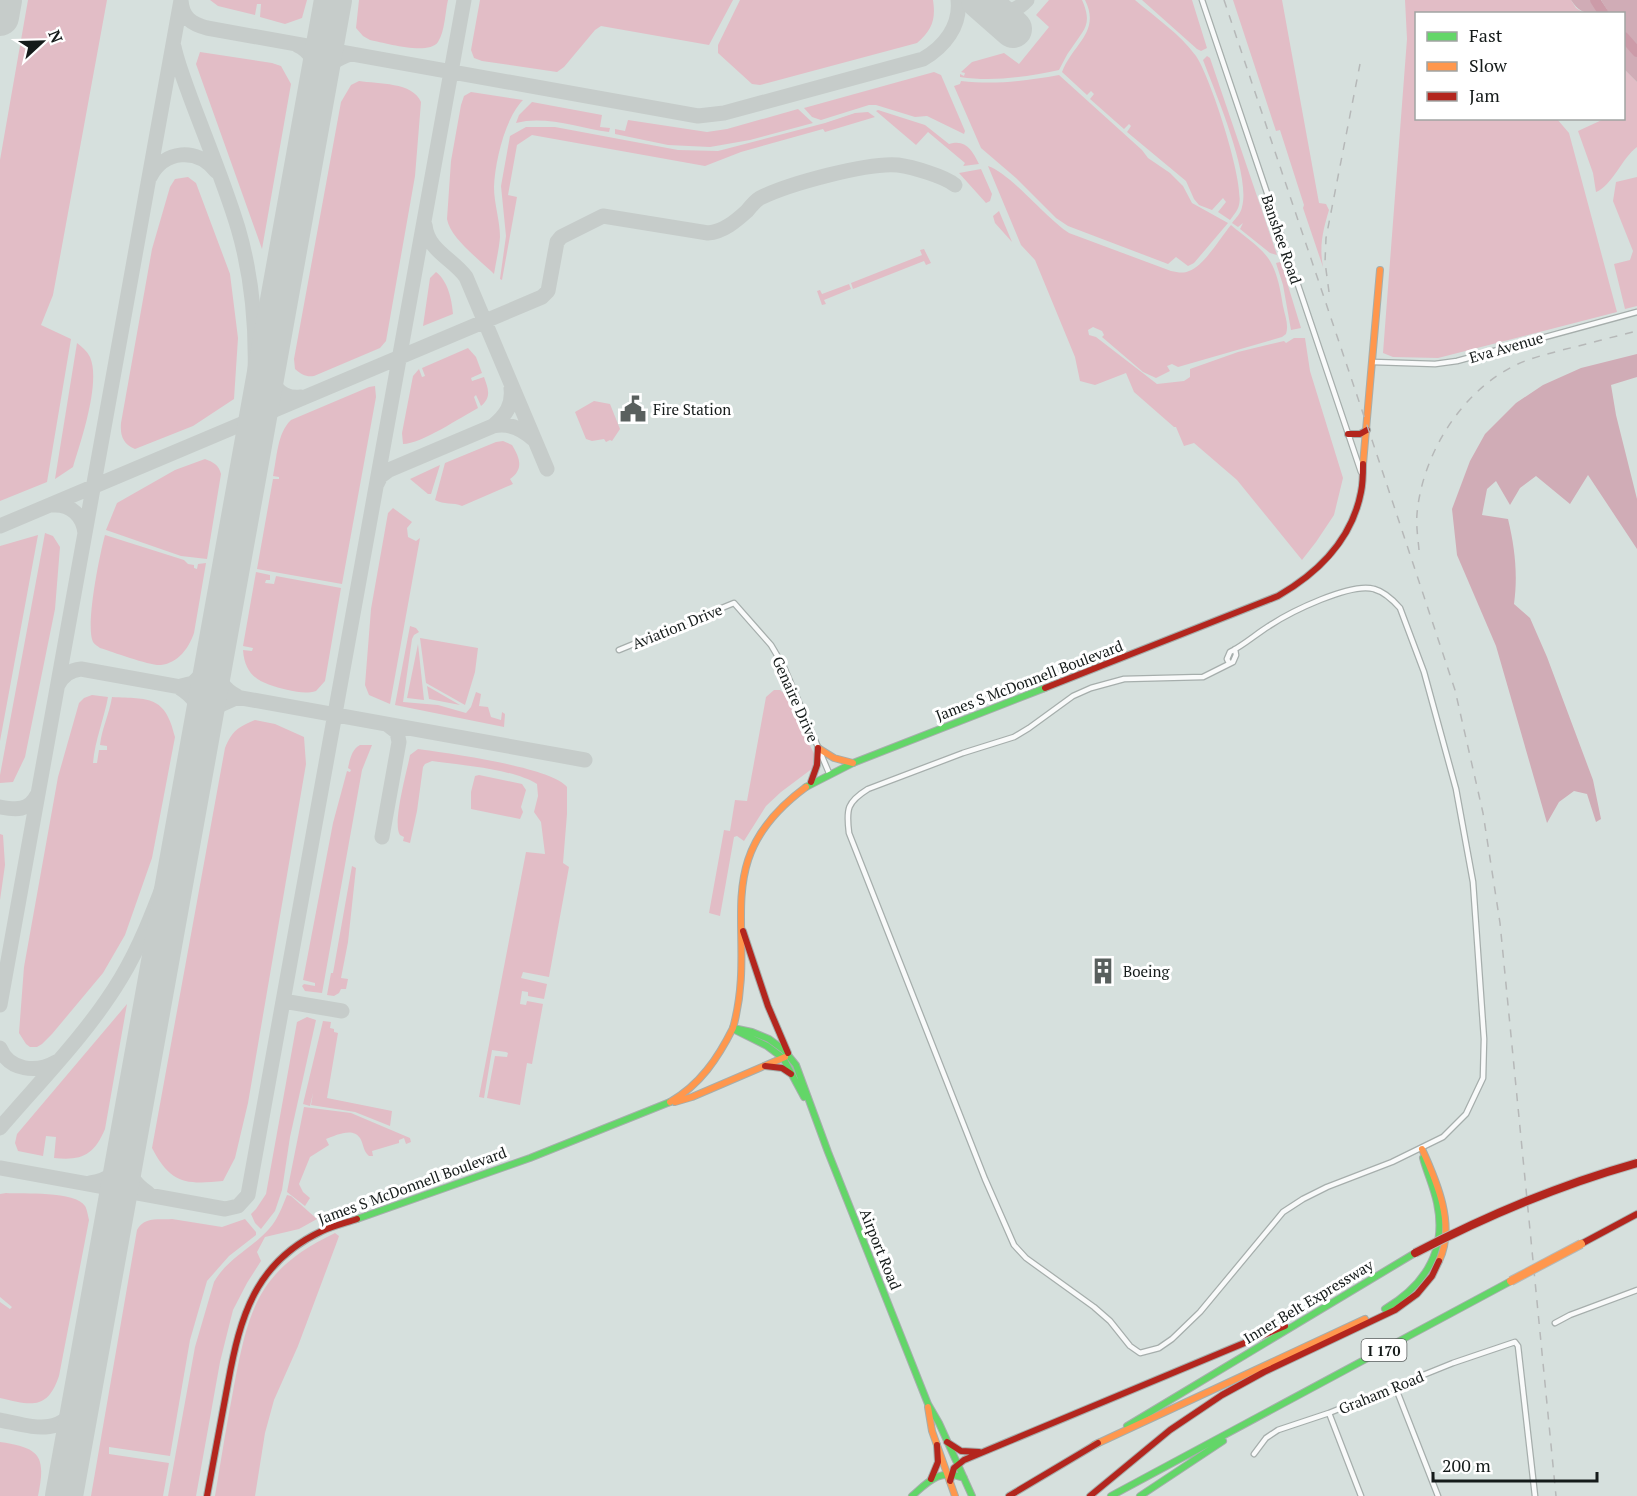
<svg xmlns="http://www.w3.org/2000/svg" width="1637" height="1496" font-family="'PT Serif',serif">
  <rect width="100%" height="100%" fill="#d6e0dd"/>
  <path fill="#e2bdc6" d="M28,0H107L53,295L41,325L71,339L47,482L0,501V160Z
    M210,0H307L302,18L285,24L260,17L261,4H257L255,15L218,6Z
    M359,0H448C445,13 445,31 438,42C428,56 386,43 370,40L363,36L356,28Z
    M480,0H733L709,45L601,26L595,30L564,67L557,72L482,61L474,58L471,50Z
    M740,0H933C936,20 932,30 917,43L760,85L752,84L718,53V45Z
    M1049,0H1082C1093,25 1084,29 1071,49C1066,55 1063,63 1059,70C1026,77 993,82 960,77V74L964,76L965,73L961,72L972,62L1004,53L1019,64L1049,27L1036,15Z
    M1085,0H1135C1155,17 1180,34 1196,56C1210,76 1245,182 1239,205C1238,210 1233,216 1230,220L1218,212L1226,202L1223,198L1212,210L1199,205L1194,199L1186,181L1127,132L1131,126L1129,124L1124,129L1090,99L1094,94L1091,91L1087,95L1062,72C1073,44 1101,32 1085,0Z
    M1142,0H1192L1207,48L1201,51L1197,49Z
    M1233,0H1282L1319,203L1326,204L1329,210C1323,230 1319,246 1323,267L1303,208L1304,205L1280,130L1276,131Z
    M1405,0H1571L1576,8L1584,13L1416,14V118L1557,119L1569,133L1617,312L1438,358L1393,357L1383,353L1407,39Z
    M200,52L272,63L281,66L291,84L262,249L196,64Z
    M1207,56L1210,58L1277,255L1270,253L1240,229L1243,223L1238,227L1232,223C1236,218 1241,213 1242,207C1251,175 1215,92 1203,60Z
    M1624,69L1637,82V147C1622,158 1612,186 1596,192L1593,173L1578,131L1604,119L1624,118Z
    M934,72L941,75L965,131L964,134L927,116L915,117L876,105H869L821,120L812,117L804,108Z
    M1059,75L1142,150L1148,158L1170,173L1183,186L1192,203L1228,223L1194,263L1188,266L1176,257L1168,264L1068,226L1056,218L1016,178L981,148L954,86L960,84L961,81C995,85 1026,81 1059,75Z
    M359,81C378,84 413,82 421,102L415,176L386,341L380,348L314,376C306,377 302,375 295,369L294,359L341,102L351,85Z
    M471,92L523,100C505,118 495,162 494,187C494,204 500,220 500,237C499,249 496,262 494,274C480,260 450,238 447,219L451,161L461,105L464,96Z
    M532,102L602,115L600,127L610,128L609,132C579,128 545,115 516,123L519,115Z
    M798,109L813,123L750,140L710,147L668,145L615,134V129L625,131L628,120L707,132L727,129Z
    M878,110L925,125L949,144C966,139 972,150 979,164L963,166L965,163L928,132L916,145L876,111Z
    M868,112L875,117L825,132L823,129L741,152L705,166L532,135L517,145L508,195L517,197L502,280L500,279L506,236L501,186L510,136L526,127H555L678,150L718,151L825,123L855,113Z
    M988,166C1010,173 1046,218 1069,233L1171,271C1177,272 1183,274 1189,271C1204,266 1220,238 1231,225C1246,238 1267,250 1274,269C1279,281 1281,294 1283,306C1285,316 1289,325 1286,334L1282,337L1178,367L1172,364L1167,366L1170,371L1156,378L1143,372L1102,337L1104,335L1102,331L1093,327L1088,330L1089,335L1096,337L1157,384L1184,381L1190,377V369L1238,352L1284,341L1286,343L1294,338H1305L1310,371L1343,478L1334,515L1316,542L1302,560L1237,480L1194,443L1184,446L1176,427H1174L1134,392L1126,373L1095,385L1080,381L1075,357L1035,260L1021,245Z
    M981,169L992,194L990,201L986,203L959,173Z
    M188,177L196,183L230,274L238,338L234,399L193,426L135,449C123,444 120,436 121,423L152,249L170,187L175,179Z
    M1637,177V306L1625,309L1614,264L1630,260L1633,251L1613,201L1616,182Z
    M999,211L1012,242L995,223L993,216Z
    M924,249L931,263L926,265L924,261L853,289L851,283L922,255L920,250Z
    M1280,262L1282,266L1301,328L1291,330L1283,285L1276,263Z
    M436,272C448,281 452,300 453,314L423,326L430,278Z
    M849,284L851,289L824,300L826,304L822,305L817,291L820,290L822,294Z
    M77,343C82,347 87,351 90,357C101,382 81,441 73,467L55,479Z
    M468,348L476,357L482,373L471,378L472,381L484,377C488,388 492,397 481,406L476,395L474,397L478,408C461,417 421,444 403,444L402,433L413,376L419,369L422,377L425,376L422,368Z
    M375,386L376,397L342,584L257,569L273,479H279V477L273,476C277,458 277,433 291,420L369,387Z
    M594,401L610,404L620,429L612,441L610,440L606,442L604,439L592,441L586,439L575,412Z
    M503,441L512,445C520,458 524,469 510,479L513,484L462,506C453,502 444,505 435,500L445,463L496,442Z
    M205,459C213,462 219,465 221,474L207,559L181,556L106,530L117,503L175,470Z
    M440,465L431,494H428L410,479Z
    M393,508L412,522L407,528L408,537L416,541L420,538L390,704L369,695L365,685L371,609L388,513Z
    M45,533L53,536L60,547L55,609L25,757L13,782L0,783V775Z
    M38,535L0,741V546Z
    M105,535L184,560L188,564L194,565V568L197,569L198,564L206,563L194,633C189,648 178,663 161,665C150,666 113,652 100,648C98,646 95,645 93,642C85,626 100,553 105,535Z
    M256,572L270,575V580H266L265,583L274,584L276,576L341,588L325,681L316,691C306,694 298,692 288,690C263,684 245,679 243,650L252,651L253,648L243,646Z
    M410,626L416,628L419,632L414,635L412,639L403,702L438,705L466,713L471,707L476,692L481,694L479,706L488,707L491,717L501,720L502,712L505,714L504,727L395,705Z
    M420,638L478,648L475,672L465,705L426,683Z
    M418,644L424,700L407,698Z
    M427,686L460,705L429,699Z
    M774,690H780L787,696L814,754L813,768L781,792L766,806L744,841L737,836L734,837L720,916L709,913L724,830L730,831L735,800L747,801L766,697Z
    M92,695L108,697C104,719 95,740 93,763H97L99,750H107V746L100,745C102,728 109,715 112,697C149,699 165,695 175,737L152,858L125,935L103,973L52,1034L42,1044L37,1047H30L26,1044L19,1033L24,967L58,777L79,703L84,698Z
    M255,720L275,724L304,737L306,764L248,1103L235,1158L223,1181C185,1185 170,1183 152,1148L225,748C232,731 238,727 255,720Z
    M360,745H372L362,770L322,993L305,991L302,986L304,984L315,986V983L303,980L333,823L347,771L350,772L351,770L348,768C350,759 352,749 360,745Z
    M418,749C447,753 551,767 567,787V814L563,863L569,867L549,977L523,972L521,978L547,984L544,999L528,996V992L522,991L520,1004L526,1005L527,1001L543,1004L532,1064L527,1063L520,1105L487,1098L495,1056L507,1057L508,1053L506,1052L492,1050L484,1098L479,1097L526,852L545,854L541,822L534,812L538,796L537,784C513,769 461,765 432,761L425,764L423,767L417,811L410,843L403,841L404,837L400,835C392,824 407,771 410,755Z
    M479,775L522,784L526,790L521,807L523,812L520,819L471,809V792L475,776Z
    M0,834L3,835L5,865L0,900Z
    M352,866L356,868L348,942L341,978L348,979L346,989H341L339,993L334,996L327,995L331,973H333Z
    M127,1004L105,1129C94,1155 82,1161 54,1158L56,1137L46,1136L43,1156L18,1151L15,1143L17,1134Z
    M307,1017L316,1020L290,1137L282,1190L275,1211L261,1229L255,1223L251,1214L256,1209L266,1194L297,1022Z
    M323,1021L331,1022L330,1028L334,1029V1032L338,1033L327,1098L392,1111L390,1126L355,1112L311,1105L313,1093L310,1106L303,1104Z
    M304,1107L351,1113L410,1138L411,1142L406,1144L404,1138L399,1140V1143L372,1151L373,1156H369C363,1151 364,1145 360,1138C353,1127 336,1135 326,1139L329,1145L310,1157L299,1184L303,1192L310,1198L305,1206L287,1192Z
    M6,1193C22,1194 76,1191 85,1206C87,1209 88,1216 89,1220L59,1376C47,1411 31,1405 0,1398V1302L10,1309L12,1307L0,1297V1194Z
    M287,1195L291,1196L317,1219L299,1229L265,1237L257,1252L261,1261L247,1283L233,1310L220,1362L196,1496H168L195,1347L214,1282C227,1259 252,1248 269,1229C278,1219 282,1207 287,1195Z
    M172,1219L222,1227L245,1219L256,1232V1235L229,1256L207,1281L190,1340L170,1456L109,1447V1454L169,1463L163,1496H91L137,1230C144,1216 159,1220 172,1219Z
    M335,1233L339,1236L338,1239L298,1346L274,1400L265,1433L255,1496H215C221,1459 227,1423 234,1386C249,1308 258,1270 335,1233Z
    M0,1442C41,1448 46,1456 38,1496H0Z"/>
  <path fill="#d0acb6" d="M1571,0H1590L1599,13C1585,14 1579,12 1571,0Z
    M1601,0H1637V48L1624,33V14L1609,13Z
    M1624,43L1637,57V82L1624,69Z
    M1637,354V377L1611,385L1616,415L1637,499V549L1588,475L1570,504L1536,476L1520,488L1510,505L1496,481L1487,489L1482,515L1508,519C1515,548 1518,575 1514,604L1530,618L1547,657L1593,780L1601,819L1596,822L1587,794L1574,791L1559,802L1547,823L1496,646L1457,555L1452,509L1470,461L1485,434L1516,403L1543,385L1581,368Z"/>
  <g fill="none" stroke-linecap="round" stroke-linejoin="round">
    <path stroke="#cc9ba8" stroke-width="10" d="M1595,0L1604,14
      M1624,37L1637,52"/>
    <path stroke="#c6ccca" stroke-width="15" d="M181,0C182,18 192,24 207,28L698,116L724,113L923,59C944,47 961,26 958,0
      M991,9C1006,13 1016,12 1027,0
      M297,45C311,51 316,64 319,78
      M174,47C178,65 185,82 191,99C207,142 225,185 238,228C264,317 256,406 244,496
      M319,78C327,65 336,59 351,54
      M150,177C164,150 197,147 216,171
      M425,225C428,251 452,258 466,277L547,469
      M268,361C268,381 279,400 301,397
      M493,426C506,415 513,405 511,388
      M377,484L381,476L389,470L493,426C509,422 522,429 533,439
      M53,505C71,504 83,516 85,533
      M0,526L542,297L548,291L557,242L561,237L603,216L708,233C723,232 736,221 747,211C751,206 755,201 760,198C788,184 868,162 898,165C912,167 944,176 955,185
      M214,663C216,677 224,690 237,696
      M58,685C63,675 70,670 81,669L585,760
      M181,686L193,683L214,663
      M180,688C193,696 201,707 203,722
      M203,722L216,707L236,698
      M0,807C16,810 29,811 37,795
      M382,837L399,742L397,732L388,725
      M283,1001L342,1011
      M0,1005L181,0
      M0,1048C9,1071 37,1073 56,1062
      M0,1128C41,1080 88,1033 121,978C148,933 163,883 183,835
      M125,1155C127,1172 133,1183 148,1193
      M0,1168L225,1209L238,1206L248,1195L464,0
      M90,1183C109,1180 118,1172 125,1155
      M0,1420C35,1427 57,1437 81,1404"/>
    <path stroke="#c6ccca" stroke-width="38" d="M980,0L1013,29
      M0,17L3,0
      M64,1496L333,0"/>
    <g stroke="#a6aeac" stroke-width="7">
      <path id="street" d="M1202,0L1361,472
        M1373,362L1435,364L1457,361L1637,312
        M619,650L734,603L771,645L784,667L829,773
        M1229,663L1227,659L1230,652C1244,645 1256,634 1269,626C1290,612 1351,582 1374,589C1385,592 1393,600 1400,608L1424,672L1456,789L1473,882L1484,1039L1483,1078L1466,1114L1443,1137L1392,1162L1327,1187L1303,1199L1283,1212L1200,1312L1172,1339L1159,1348L1140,1353L1130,1346L1110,1321L1094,1307L1026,1258L1014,1245L985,1179L849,833C846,809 847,802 868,789L963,753L1014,737L1029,728L1073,696L1091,688L1124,679L1203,677L1233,662L1236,655L1235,649
        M1555,1323L1570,1315L1637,1290
        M1395,1386L1438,1496
        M1329,1413L1361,1496
        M1254,1454L1266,1438L1278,1430L1329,1413L1453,1363L1515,1342L1518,1346L1535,1496"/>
    </g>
    <g stroke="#a6aeac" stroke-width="8">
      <path id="fast" d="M806,787L853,763L1045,688
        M733,1028L752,1032L769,1039L784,1050L796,1065L828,1152L928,1404L939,1423L972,1496
        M735,1030L767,1046L783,1058L804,1097
        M357,1219L530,1158L670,1102
        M1385,1309C1425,1285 1447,1250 1437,1203C1434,1188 1427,1173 1423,1158
        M1127,1426L1415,1253
        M912,1496C930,1480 939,1469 964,1478
        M1111,1496L1511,1281
        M1140,1496L1223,1441"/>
    </g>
    <g stroke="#a6aeac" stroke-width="8">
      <path id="slow" d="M1363,464L1380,270
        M818,748L834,758L853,763
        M733,1028C760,930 704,862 806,787
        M670,1102C700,1085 718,1058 733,1028
        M675,1102L692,1097L785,1057
        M1422,1149C1437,1182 1456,1226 1439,1261
        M928,1407L932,1431L955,1496
        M1094,1445L1365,1319"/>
    </g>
    <g stroke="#a6aeac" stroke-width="8">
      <path id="jam" d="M1348,434H1360L1367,430
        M1045,688L1278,596C1318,573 1352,539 1361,492C1363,483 1363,473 1363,464
        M811,782L817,765L818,748
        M743,931L768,1006L788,1053
        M765,1066L782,1068L791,1074
        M1581,1244L1637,1214
        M947,1442L961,1451L979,1452
        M931,1479L938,1462L937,1445
        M950,1481L954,1468L964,1460L1285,1326
        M207,1496C214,1458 221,1421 228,1383C240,1317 255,1262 322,1231C333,1226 345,1223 357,1219
        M1009,1496L1098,1443
        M1090,1496L1170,1430L1222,1395L1264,1372L1395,1310L1417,1294L1432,1276L1439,1261"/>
    </g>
    <use href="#street" stroke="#f9fafa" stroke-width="4.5"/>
    <use href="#fast" stroke="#63d668" stroke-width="6"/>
    <use href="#slow" stroke="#ff974d" stroke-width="6"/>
    <use href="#jam" stroke="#b3261e" stroke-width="6"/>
    <path stroke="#b6b8b8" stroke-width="1.5" stroke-dasharray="8 8" stroke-linecap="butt" d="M1224,0L1375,449L1455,690L1483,813L1500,923L1556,1496
      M1329,292L1325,262L1326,238L1360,64
      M1419,550C1418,538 1416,526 1417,514C1422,455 1461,392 1514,366C1529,358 1545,355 1562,350C1587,344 1612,337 1637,331"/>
    <g stroke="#b5b9b8" stroke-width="10" stroke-linecap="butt">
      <path id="slow-bridge" d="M1511,1281L1581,1244"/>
    </g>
    <g stroke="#b5b9b8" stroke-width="10" stroke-linecap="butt">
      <path id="jam-bridge" d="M1415,1253C1486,1216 1559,1185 1637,1163"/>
    </g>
    <use href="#slow-bridge" stroke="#ff974d" stroke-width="8"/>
    <use href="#jam-bridge" stroke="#b3261e" stroke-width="8"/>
  </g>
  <defs>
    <g id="civic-bare" transform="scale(2.07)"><path d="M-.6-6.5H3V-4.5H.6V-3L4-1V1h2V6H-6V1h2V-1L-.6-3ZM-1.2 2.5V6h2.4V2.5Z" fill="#59605e" stroke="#fff" stroke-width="2.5" paint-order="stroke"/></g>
    <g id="building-bare" transform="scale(2.07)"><path d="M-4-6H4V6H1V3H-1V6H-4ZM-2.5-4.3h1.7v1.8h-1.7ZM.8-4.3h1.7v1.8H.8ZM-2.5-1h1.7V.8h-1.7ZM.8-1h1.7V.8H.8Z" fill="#59605e" stroke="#fff" stroke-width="2.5" paint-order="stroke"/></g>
  </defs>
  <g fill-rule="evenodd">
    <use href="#civic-bare" x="633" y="409"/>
    <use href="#building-bare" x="1103" y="971"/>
  </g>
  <g text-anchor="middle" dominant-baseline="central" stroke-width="6" stroke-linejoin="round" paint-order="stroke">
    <rect fill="#fff" stroke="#5b5f5f" stroke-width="1.5" x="1361.5" y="1339" width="45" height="22" rx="4.5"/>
    <g font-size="14" font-weight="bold" fill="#151b1a">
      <text x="1384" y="1350">I 170</text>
    </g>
    <g font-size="15" fill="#151b1a" stroke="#fff">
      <text transform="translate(1282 239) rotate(71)">Banshee Road</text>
      <text transform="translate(1506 347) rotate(-16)">Eva Avenue</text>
      <text transform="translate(677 626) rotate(-22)">Aviation Drive</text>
      <text transform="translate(1029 680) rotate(-21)">James S McDonnell Boulevard</text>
      <text transform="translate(796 699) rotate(66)">Genaire Drive</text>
      <text transform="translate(412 1185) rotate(-20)">James S McDonnell Boulevard</text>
      <text transform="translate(881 1249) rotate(68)">Airport Road</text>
      <text transform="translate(1308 1301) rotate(-31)">Inner Belt Expressway</text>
      <text transform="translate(1381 1392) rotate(-22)">Graham Road</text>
    </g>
    <g font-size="15" fill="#151b1a" stroke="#fff" text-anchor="start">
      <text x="653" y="409">Fire Station</text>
      <text x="1123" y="971">Boeing</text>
    </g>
  </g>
  <rect x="1415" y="12" width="210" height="108" fill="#ffffff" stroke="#a1a4a3" stroke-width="1.5"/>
  <rect x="1427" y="32" width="30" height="9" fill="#63d668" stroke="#a1a4a3" stroke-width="1.5"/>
  <text x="1469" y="42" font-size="18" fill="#151b1a">Fast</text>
  <rect x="1427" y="62" width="30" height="9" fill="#ff974d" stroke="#a1a4a3" stroke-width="1.5"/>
  <text x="1469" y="72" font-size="18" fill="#151b1a">Slow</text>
  <rect x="1427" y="92" width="30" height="9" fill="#b3261e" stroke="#a1a4a3" stroke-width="1.5"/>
  <text x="1469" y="102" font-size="18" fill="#151b1a">Jam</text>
  <g transform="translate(42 42) rotate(68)" stroke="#ffffff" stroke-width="4.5" paint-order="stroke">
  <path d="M0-4.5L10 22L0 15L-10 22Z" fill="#151b1a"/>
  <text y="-9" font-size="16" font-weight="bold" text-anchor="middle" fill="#151b1a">N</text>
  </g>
  <path d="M1433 1472v9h164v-9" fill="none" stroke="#151b1a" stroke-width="3"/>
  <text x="1442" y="1472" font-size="18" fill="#151b1a" stroke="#ffffff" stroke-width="4.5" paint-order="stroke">200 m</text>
</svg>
